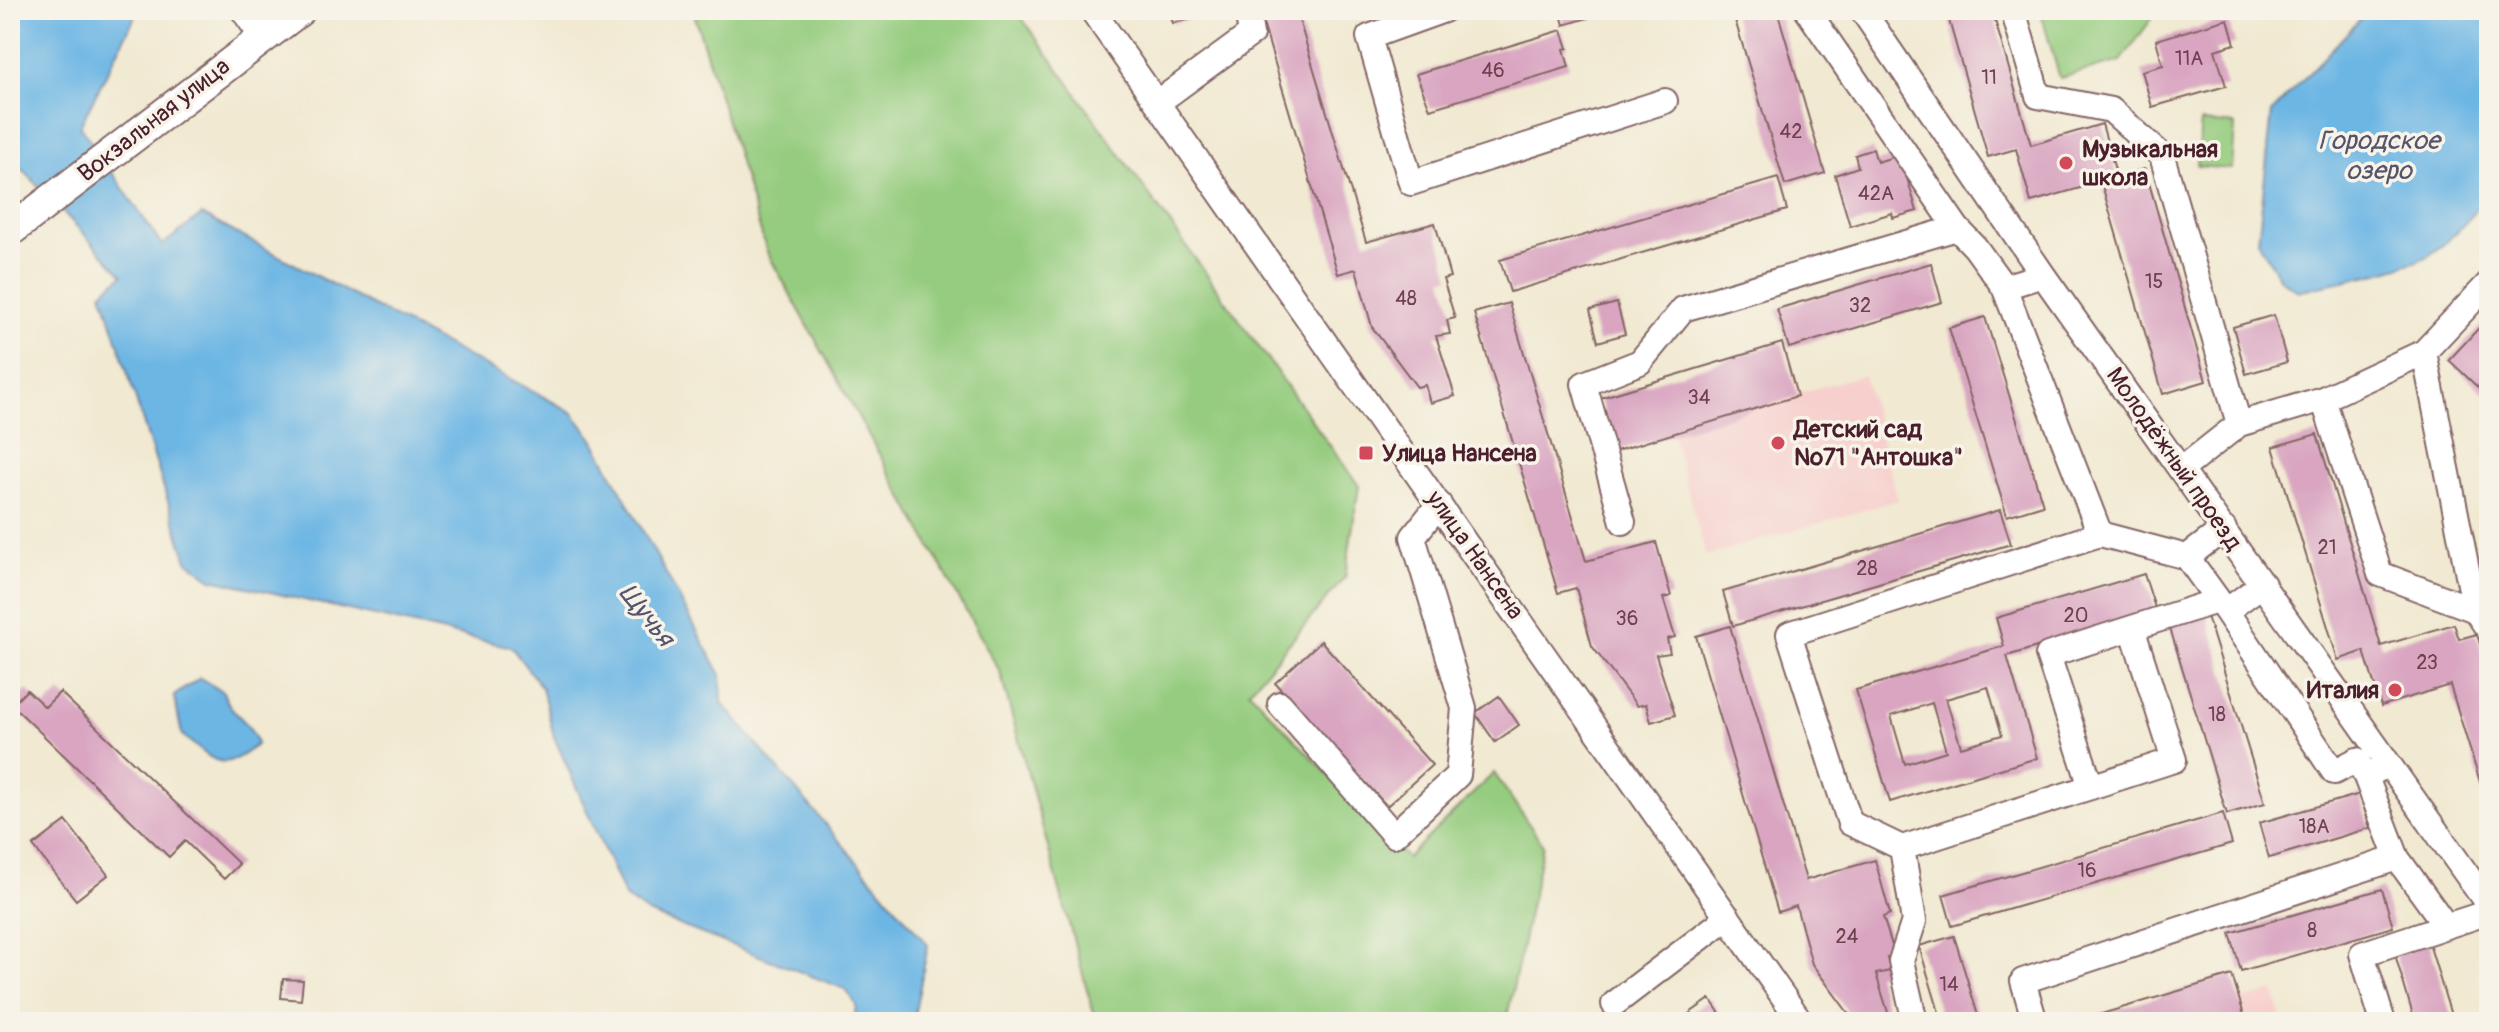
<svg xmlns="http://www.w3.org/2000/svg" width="2499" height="1032" font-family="Pangolin,sans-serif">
  <rect width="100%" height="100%" fill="#f7f3e8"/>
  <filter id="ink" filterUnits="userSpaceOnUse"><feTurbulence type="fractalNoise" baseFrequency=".0125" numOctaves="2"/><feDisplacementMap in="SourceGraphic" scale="16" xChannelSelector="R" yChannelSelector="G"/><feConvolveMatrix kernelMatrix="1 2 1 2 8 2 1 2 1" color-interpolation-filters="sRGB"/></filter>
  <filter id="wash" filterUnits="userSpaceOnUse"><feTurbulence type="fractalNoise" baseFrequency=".006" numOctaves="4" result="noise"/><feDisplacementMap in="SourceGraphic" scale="32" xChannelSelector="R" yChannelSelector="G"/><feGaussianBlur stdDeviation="1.8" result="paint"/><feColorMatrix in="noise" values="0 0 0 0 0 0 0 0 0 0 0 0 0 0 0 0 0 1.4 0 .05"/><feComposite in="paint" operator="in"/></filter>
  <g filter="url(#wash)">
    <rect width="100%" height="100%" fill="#f1e9d1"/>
    <path fill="#f7d0ce" d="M1782,343L1797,393L1864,375L1898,500L1706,556L1672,435L1616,451L1600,398Z
      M2232,975L2240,1001L2274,991L2283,1022H2075Z"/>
    <path fill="#95cc7f" stroke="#707655" stroke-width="2" d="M693,10H1016L1359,486L1345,577L1249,691L1407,858L1494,773L1543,845L1506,1022H1096L1000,672L767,252Z
      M2040,10H2158L2121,61L2060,78Z
      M2201,122L2235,125L2232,169L2197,166Z"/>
    <path fill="#6cb6e4" stroke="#5b6a88" stroke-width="2" d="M10,10H135L134,19L80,126L162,245L202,215L572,412L593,439L721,675L722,703L928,945L913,1022H854L856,1005L845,989L648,913L625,897L554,737L542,688L511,647L212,579L187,561L102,292L123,275L22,169L10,146Z
      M2369,10H2489V196C2471,216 2454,238 2431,254C2407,270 2329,283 2298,291L2280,279L2258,241L2272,112Z
      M200,678L223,692C230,715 251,720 257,744C221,775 215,761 182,735L174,696Z"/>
    <g id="blocks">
      <path fill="#d9a5c1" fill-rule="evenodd" d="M1168,10H1208L1210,15L1173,23Z
        M1259,10H1296L1366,242L1435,223L1450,277L1443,279L1455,318L1447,320L1450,334L1436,336L1455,396L1430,403L1425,385L1417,387L1372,327L1356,269L1338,274Z
        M1560,10H1611V11L1564,25Z
        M1732,10H1777L1825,173L1785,185Z
        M1946,10H1992L2031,145L2102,124L2117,177L2145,169L2206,381L2163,394L2101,182L2031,202L2016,149L1988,157Z
        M2228,19L2235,44L2215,50L2226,86L2152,107L2142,71L2163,65L2156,40Z
        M1562,30L1568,48L1564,49L1569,67L1430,109L1416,74Z
        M1873,149L1877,162L1900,155L1917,211L1893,218L1892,213L1850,226L1835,175L1858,167L1855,155Z
        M1778,178L1787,210L1510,292L1500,260Z
        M1931,263L1942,302L1789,348L1777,309Z
        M1509,303L1586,561L1656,542L1671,596L1663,598L1675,637L1667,639L1670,653L1656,655L1675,715L1651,722L1646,704L1637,706L1592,646L1576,588L1558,593L1474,313Z
        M1617,303L1625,334L1598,342L1590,310Z
        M2274,315L2287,362L2246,374L2233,327Z
        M1985,317L2043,505L2007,516L1949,328Z
        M2489,317V398L2449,360Z
        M1782,343L1797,396L1616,451L1600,398Z
        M2317,434L2381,646L2454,624L2459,639L2477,634L2489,674V811L2450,685L2381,706L2364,651L2338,660L2273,447Z
        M2000,510L2011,544L1733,626L1723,592Z
        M2144,574L2156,611L2007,656L2037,758L1890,802L1856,690L2004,646L1996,618ZM1988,687L2002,735L1961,747L1946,699ZM1932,703L1946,751L1905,764L1891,716Z
        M2206,613L2265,803L2227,814L2169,625Z
        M1730,626L1806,880L1875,860L1890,914L1883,917L1895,955L1887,958L1890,971L1876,974L1891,1022H1855L1812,964L1796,906L1778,912L1696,636Z
        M1321,641L1432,765L1387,806L1275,683Z
        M27,690L45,707L60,692L239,864L224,879L185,841L169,857L12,705Z
        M1499,696L1519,725L1495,742L1475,713Z
        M2360,794L2370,828L2269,858L2259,823Z
        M2223,813L2232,844L1952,926L1943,895Z
        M66,821L108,875L76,900L33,846Z
        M2382,889L2393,927L2241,971L2230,933Z
        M1954,936L1980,1022H1942L1919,946Z
        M2428,940L2453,1022H2415L2394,951Z
        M2232,975L2246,1022H2078V1021Z
        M283,979L303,980L301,1000L281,998Z
        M1710,999L1726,1022H1677Z"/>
    </g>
  </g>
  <g filter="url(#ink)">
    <use href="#blocks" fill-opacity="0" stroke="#846665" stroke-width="2"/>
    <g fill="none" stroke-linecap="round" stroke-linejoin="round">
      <g stroke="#846665" stroke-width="28">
        <path id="minor" d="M243,10L262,37
          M1092,10L1801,1022
          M1444,10L1369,37L1411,183L1665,101
          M1807,10L1957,228
          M1862,10L2043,275L2489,906
          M2013,10L2038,96L2111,110L2162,156L2239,424
          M1157,103L1251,34L1247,10
          M2043,275L2004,287L2100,534L1789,634L1850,823L1902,848L2174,760L2132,628L2217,601
          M2424,352L2475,610
          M2323,399L2424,352L2489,283
          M2182,469L2239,424L2323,399L2380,574L2475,610L2489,630
          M1623,522L1584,384L1640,362L1683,309L1957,228L1975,247L2004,287
          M2224,529L2187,557L2226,611L2263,584
          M2100,534L2187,557
          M2226,611L2334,772L2357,760L2366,777
          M1280,704L1394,835L1458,775L1464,708L1413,537L1439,504
          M2379,769L2366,777L2397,858
          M2091,787L2048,655L2132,628
          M1902,848L1914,921L1901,961L1915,1022
          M1614,1004L1728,917
          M2035,1022L2023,981L2397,858L2446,926L2489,912
          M2383,1022L2362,954L2446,926"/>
      </g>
      <g stroke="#846665" stroke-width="34">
        <path id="major" d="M10,231L300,10"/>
      </g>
      <use href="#minor" stroke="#fff" stroke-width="24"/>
      <use href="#major" stroke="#fff" stroke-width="30"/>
    </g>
  </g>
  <g fill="#d1495b" stroke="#f7f3e8" stroke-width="3">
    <circle cx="2066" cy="163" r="8"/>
    <circle cx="1778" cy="443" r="8"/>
    <rect x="1358" y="445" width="16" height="16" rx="4"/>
    <circle cx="2395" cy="690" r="8"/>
  </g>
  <g text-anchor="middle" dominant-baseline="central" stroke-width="7" stroke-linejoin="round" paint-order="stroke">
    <g font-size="20" fill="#6e4050">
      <text x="2189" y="58">11А</text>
      <text x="1493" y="70">46</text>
      <text x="1989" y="77">11</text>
      <text x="1791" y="131">42</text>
      <text x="1876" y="193">42А</text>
      <text x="2154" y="281">15</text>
      <text x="1406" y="298">48</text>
      <text x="1860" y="305">32</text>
      <text x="1699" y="397">34</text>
      <text x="2327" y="547">21</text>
      <text x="1867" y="568">28</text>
      <text x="2076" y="615">20</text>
      <text x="1627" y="618">36</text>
      <text x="2427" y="662">23</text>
      <text x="2217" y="714">18</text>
      <text x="2314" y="826">18А</text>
      <text x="2087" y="870">16</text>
      <text x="2312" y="930">8</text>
      <text x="1847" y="936">24</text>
      <text x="1949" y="984">14</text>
    </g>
    <g font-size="24" fill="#4a1f2b" stroke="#f7f3e8">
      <text transform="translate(154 120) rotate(-38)">Вокзальная улица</text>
      <text transform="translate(2174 459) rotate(55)">Молодёжный проезд</text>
      <text transform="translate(1475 555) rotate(55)">улица Нансена</text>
    </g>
    <g font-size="24" font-weight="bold" fill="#4a1f2b" stroke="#f7f3e8" text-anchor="start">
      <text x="2082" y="149">Музыкальная<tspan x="2082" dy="28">школа</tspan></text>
      <text x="1794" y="429">Детский сад<tspan x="1794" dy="28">№71 "Антошка"</tspan></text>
      <text x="1382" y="453">Улица Нансена</text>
      <text x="2379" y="690" text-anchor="end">Италия</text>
    </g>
    <g font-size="26" font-style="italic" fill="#56546c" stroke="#f7f3e8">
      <text x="2379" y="141">Городское<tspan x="2379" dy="30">озеро</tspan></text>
      <text transform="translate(646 615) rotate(51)">Щучья</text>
    </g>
  </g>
  <rect width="2499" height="1032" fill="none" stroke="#f7f3e8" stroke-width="40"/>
</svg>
